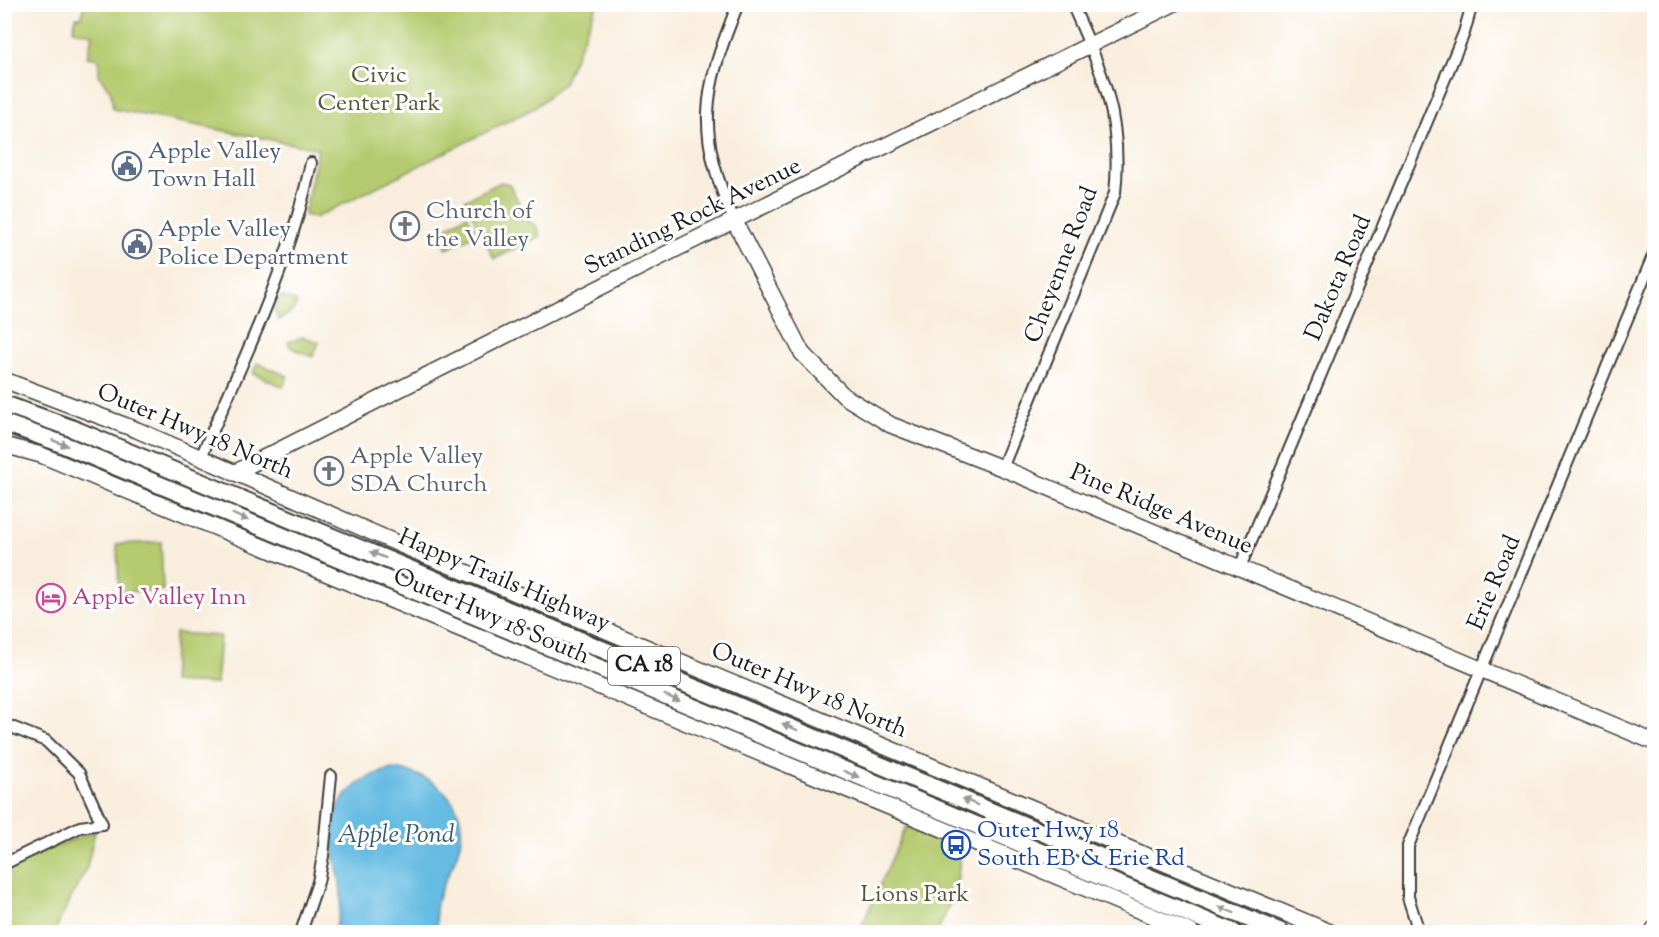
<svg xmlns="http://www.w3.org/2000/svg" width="1659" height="937" font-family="'Sorts Mill Goudy',serif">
  <rect width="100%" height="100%" fill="#fff"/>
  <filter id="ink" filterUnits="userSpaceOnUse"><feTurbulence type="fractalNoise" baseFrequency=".0167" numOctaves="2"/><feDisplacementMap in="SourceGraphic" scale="12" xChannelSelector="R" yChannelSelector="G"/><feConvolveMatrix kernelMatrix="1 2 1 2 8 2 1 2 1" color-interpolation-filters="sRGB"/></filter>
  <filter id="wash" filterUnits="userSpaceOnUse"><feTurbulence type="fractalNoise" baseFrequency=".008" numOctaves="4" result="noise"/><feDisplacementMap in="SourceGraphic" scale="24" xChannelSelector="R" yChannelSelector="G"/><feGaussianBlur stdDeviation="1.35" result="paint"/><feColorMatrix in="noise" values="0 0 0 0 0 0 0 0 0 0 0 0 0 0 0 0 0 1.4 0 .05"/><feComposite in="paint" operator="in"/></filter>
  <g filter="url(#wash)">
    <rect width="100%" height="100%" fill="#f9eede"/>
    <path fill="#b5ca6e" stroke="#687345" stroke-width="1.5" d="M84,4H500L503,10L514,4L597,5L564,83L534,108L315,218L304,215L318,149L113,109L111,92L99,75V59L87,57L93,34L73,30L76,17H82Z
      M501,182L509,184L528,220L535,225L541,236L494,259L465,200Z
      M467,215L477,234L447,249L439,232Z
      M281,296L297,302L294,310L279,320L274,308Z
      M303,337L319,342L313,357L290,347L288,342Z
      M257,363L288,376L283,387L253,373Z
      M161,542L163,590L119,592L117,544Z
      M175,633L220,636L216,684L172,682Z
      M906,827C921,833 943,838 954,848C970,862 945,916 937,932H859Z
      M95,831L87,867L54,932H5V871L41,852Z"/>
    <path fill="#65bbe2" stroke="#406c7f" stroke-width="1.5" d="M393,769C437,774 474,806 457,854C448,881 427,902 440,932H334C338,921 341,908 341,895C341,876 333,858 332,840C330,800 357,777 393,769Z"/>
  </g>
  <g filter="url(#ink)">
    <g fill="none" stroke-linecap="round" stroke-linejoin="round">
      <g stroke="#3d3c39" stroke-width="14">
        <path id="street" d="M735,222C695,132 702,93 738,4
          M201,457C243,361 290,265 311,163
          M1002,468L1115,193C1123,118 1102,71 1072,4
          M1240,567L1464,33L1472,4
          M4,724L46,741L79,773L102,824L80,827L4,864
          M301,932L318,882L323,856L331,776
          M1419,932L1408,897V846L1654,254"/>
      </g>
      <g stroke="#3d3c39" stroke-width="18">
        <path id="secondary" d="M735,222L802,353L844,396L891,425L1002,468L1654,742
          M4,380L137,430L415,551L1330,932
          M4,445L41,455L1191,932
          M234,473L670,252L1173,4
          M1653,932L1654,929"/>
      </g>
      <g stroke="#3d3c39" stroke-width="20">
        <path id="primary" d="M4,404L71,428L1281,932
          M4,423L57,442L1233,932"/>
      </g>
      <use href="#street" stroke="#fff" stroke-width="10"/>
      <use href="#secondary" stroke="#fff" stroke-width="15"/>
      <use href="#primary" stroke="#fff" stroke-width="16"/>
    </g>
    <defs><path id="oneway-solid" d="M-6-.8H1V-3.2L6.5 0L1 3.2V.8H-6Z" transform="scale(1.5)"/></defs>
    <g fill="#999">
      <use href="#oneway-solid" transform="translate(60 443) rotate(21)"/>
      <use href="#oneway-solid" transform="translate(240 517) rotate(23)"/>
      <use href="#oneway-solid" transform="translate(378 555) rotate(-158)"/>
      <use href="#oneway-solid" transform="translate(672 698) rotate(23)"/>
      <use href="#oneway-solid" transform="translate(790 727) rotate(-157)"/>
      <use href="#oneway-solid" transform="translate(851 774) rotate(23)"/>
      <use href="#oneway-solid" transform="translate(970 802) rotate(-157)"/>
      <use href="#oneway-solid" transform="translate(1227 910) rotate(-157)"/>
    </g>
  </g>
  <defs>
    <g id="civic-ring" transform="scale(1.5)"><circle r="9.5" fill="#fff" stroke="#5c6f8a" stroke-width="1.5"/><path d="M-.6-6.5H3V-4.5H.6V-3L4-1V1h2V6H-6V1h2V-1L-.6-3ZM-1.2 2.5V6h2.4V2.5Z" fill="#5c6f8a"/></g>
    <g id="church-ring" transform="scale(1.5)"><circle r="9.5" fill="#fff" stroke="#6b7280" stroke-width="1.5"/><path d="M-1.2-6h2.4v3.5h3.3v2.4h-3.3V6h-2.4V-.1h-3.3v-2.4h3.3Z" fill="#6b7280"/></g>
    <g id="hotel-ring" transform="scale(1.5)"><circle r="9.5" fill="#fff" stroke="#d1479c" stroke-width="1.5"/><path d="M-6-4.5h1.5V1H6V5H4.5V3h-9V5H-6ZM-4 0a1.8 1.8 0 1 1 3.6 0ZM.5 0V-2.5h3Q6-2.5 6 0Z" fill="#d1479c"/></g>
    <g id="bus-ring" transform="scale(1.5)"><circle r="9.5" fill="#fff" stroke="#1a4fb4" stroke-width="1.5"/><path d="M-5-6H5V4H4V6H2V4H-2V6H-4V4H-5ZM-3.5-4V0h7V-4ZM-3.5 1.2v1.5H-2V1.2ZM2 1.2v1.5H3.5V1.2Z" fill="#1a4fb4"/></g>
  </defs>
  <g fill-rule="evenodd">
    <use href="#civic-ring" x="127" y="166"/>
    <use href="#church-ring" x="405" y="226"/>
    <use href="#civic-ring" x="137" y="244"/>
    <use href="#church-ring" x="329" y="471"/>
    <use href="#hotel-ring" x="51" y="598"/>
    <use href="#bus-ring" x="956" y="845"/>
  </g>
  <g text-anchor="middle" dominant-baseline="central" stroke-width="6" stroke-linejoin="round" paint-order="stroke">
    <rect fill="#fff" stroke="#606060" stroke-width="1.5" x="608" y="647" width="72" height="38" rx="4.5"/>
    <g font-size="22" font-weight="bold" fill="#1c1c1c">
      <text x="644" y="666">CA 18</text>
    </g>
    <g font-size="24" fill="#525939" stroke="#fff">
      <text x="379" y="76">Civic<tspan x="379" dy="28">Center Park</tspan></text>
      <text x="915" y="895">Lions Park</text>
    </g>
    <g font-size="24" fill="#4e5e75" stroke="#fff" text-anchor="start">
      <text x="148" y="152">Apple Valley<tspan x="148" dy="28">Town Hall</tspan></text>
      <text x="158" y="230">Apple Valley<tspan x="158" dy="28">Police Department</tspan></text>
    </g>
    <g font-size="24" fill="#5b616d" stroke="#fff" text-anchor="start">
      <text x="426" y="212">Church of<tspan x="426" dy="28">the Valley</tspan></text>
      <text x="350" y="457">Apple Valley<tspan x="350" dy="28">SDA Church</tspan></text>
    </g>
    <g font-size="24" fill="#1c1c1c" stroke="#fff">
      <text transform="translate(693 217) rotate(-26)">Standing Rock Avenue</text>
      <text transform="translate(1062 265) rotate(-69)">Cheyenne Road</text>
      <text transform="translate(1339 278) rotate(-67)">Dakota Road</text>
      <text transform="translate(195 432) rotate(23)">Outer Hwy 18 North</text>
      <text transform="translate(1161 510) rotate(23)">Pine Ridge Avenue</text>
      <text transform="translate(504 581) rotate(23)">Happy Trails Highway</text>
      <text transform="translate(1495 583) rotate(-67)">Erie Road</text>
      <text transform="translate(491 617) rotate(23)">Outer Hwy 18 South</text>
      <text transform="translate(809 691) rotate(23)">Outer Hwy 18 North</text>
    </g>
    <g font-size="24" fill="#b23c85" stroke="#fff" text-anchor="start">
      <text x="72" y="598">Apple Valley Inn</text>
    </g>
    <g font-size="24" fill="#164399" stroke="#fff" text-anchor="start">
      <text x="977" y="831">Outer Hwy 18<tspan x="977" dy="28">South EB &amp; Erie Rd</tspan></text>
    </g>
    <g font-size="26" font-style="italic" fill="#395c6b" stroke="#fff">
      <text x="396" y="835">Apple Pond</text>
    </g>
  </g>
  <rect width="1659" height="937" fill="none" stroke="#fff" stroke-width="24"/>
</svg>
